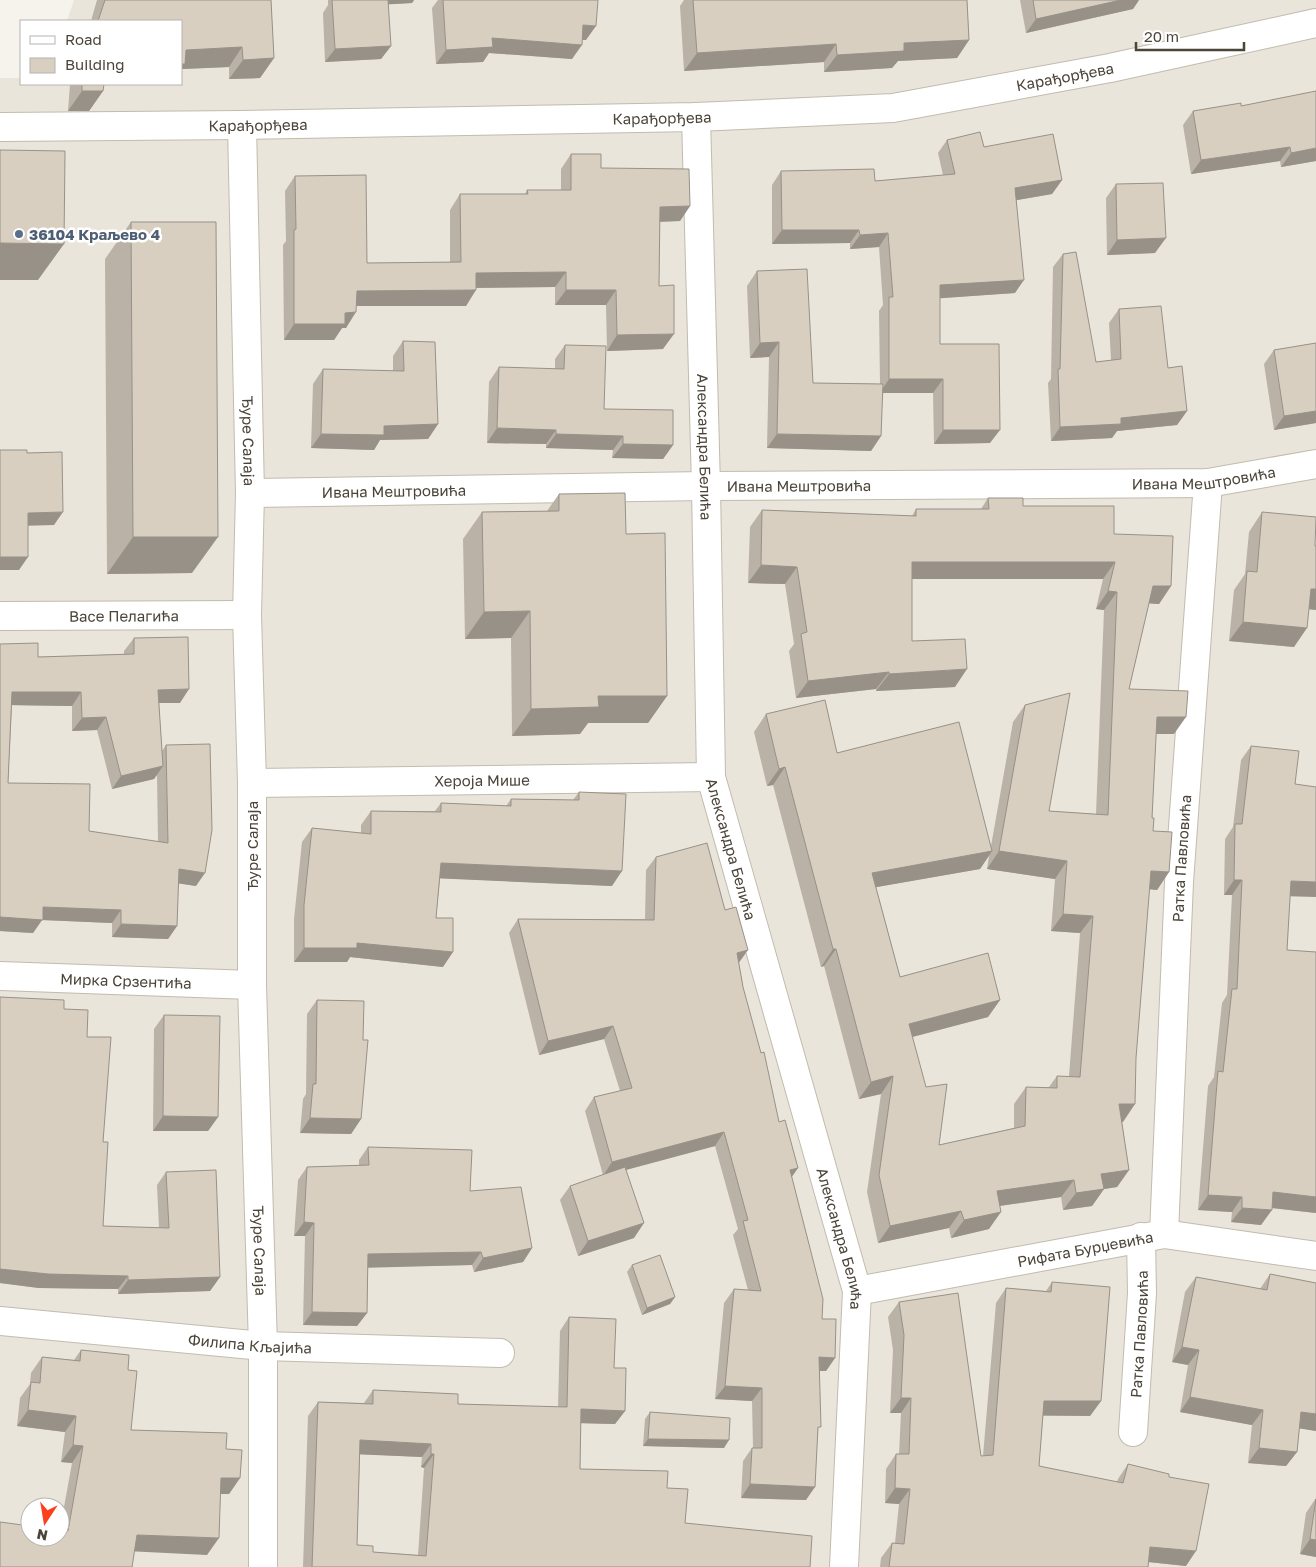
<svg xmlns="http://www.w3.org/2000/svg" width="1316" height="1567" font-family="'Golos Text',sans-serif">
  <rect width="100%" height="100%" fill="#f6f3ec"/>
  <path fill="#eae5da" fill-rule="evenodd" d="M74,0H1316V1567H0V78H21V84H181V21H67ZM30,1507H60V1537H30Z"/>
  <g fill="none" stroke-linecap="round" stroke-linejoin="round">
    <g stroke="#c2bbae" stroke-width="30">
      <g id="minor">
        <path id="s1" d="M696,117L706,486L711,777L857,1291L844,1567"/>
        <path id="s2" d="M242,125L250,493L247,615L252,783V985L263,1346V1567"/>
        <path id="s3" d="M250,493L706,486L1208,483L1316,464"/>
        <path id="s4" d="M0,616L247,615"/>
        <path id="s5" d="M252,783L711,777"/>
        <path id="s6" d="M0,976L252,985"/>
        <path id="s7" d="M1164,1234L1179,882L1208,483"/>
        <path id="s8" d="M857,1291L1164,1234L1316,1256"/>
        <path id="s9" d="M0,1321L263,1346L500,1353"/>
        <path id="s10" d="M1133,1432L1142,1293L1141,1237"/>
      </g>
    </g>
    <g stroke="#c2bbae" stroke-width="30">
      <g id="tertiary">
        <path id="s11" d="M0,127L242,125L696,117L893,108L1110,68L1316,23"/>
      </g>
    </g>
    <use href="#minor" stroke="#fff" stroke-width="28"/>
    <use href="#tertiary" stroke="#fff" stroke-width="28"/>
  </g>
  <path fill="#bab2a6" fill-rule="evenodd" d="M97,0H271L274,58L260,78L229,79V67L182,69L91,21Z
    M328,0H414L412,3L388,4L391,46L381,59L325,62L323,13L328,5Z
    M438,0H443L586,40H582L572,59L489,53L483,62L436,64L432,8Z
    M684,0H967L969,40L957,58L898,61L892,68L824,72V62L684,71L680,6Z
    M1020,0H1139L1133,9L1026,33Z
    M70,84H104L103,91L89,111H68Z
    M1241,106L1316,161L1281,167L1280,161L1191,174L1183,125L1193,111Z
    M947,140L984,147L1062,180L1052,194L1017,200L1015,293L940,298V344L990,443L934,444L933,393H882L881,436L871,451L767,448L769,357L750,358L747,286L757,271L813,383L880,384L879,311L883,305L879,247L850,249V243L772,244V185L781,171L875,181L943,175L938,153Z
    M571,154L601,168L690,206L680,221L660,222L659,286L663,349L607,351L606,305H555V287L476,288L466,306H356L346,328H342L334,340H284L283,245L286,241L285,191L295,176L367,263L450,262V210L460,194H525L527,190H561V169Z
    M1116,184L1155,253L1107,255L1106,198Z
    M131,222L192,573L107,574L105,259Z
    M1063,254L1096,362L1111,360L1109,323L1119,309L1168,368L1187,411L1177,425L1117,431L1112,438L1051,441L1048,383L1051,379L1053,267Z
    M403,341L438,424L428,439L380,440L374,450L311,448L313,384L323,369L393,371V356Z
    M1316,343V423L1274,430L1264,364L1274,350Z
    M565,345L604,409L673,445L663,459L612,458L613,450L546,448V444L487,443L489,382L499,367L555,369V359Z
    M559,494L626,534L667,696L648,723H588L580,734L512,736L511,638L465,639L463,539L482,512L547,511Z
    M988,498L1023,506L1114,534L1171,586L1159,604L1149,603L1129,689L1174,734H1156L1152,818L1153,831L1169,872L1157,890L1149,889L1123,1122H1122L1129,1170L1117,1187L1104,1189L1092,1206L1063,1210L1061,1197L1000,1206L989,1229L951,1238L949,1228L878,1243L867,1192L881,1094L859,1099L824,966L821,967L773,785L767,786L754,732L766,714L837,753L991,846L1013,722L1025,705L1049,811L1096,814L1104,610L1096,609L1103,579H912V641L955,687L876,691V689L796,698L789,651L794,644L785,584L748,583L750,527L762,510L912,516L916,509H981ZM989,856L987,869L1055,879L1051,931L1080,933L1069,1076H1057L1049,1087H1026L1014,1104V1128L939,1145L912,1037L988,1017L1000,1000L900,977L876,887L980,869Z
    M1262,512L1316,546V610L1309,609L1294,647L1229,641L1234,590L1245,574L1249,532Z
    M134,638L180,703H159L162,751L166,745L196,886L178,883L177,926L168,939L112,937V923L42,920L33,933L0,931V644L38,657L124,654V651ZM12,705L72,706V731L97,730L112,789L154,779L157,775L158,842L89,831L8,783Z
    M1251,746L1295,784L1287,950L1316,952V1213L1272,1208L1261,1225L1231,1222L1232,1212L1198,1210L1208,1086L1214,1077L1222,1003L1227,995L1232,895H1224L1225,839L1233,827L1241,760Z
    M579,792L612,886L440,878L436,918L443,967L350,957L347,962H294V919L302,842L312,828L361,833V825L371,811H435L441,803L506,806L511,799L573,800Z
    M656,857L739,963L743,987L779,1122L798,1168L791,1177L822,1319L835,1358L826,1371H820L818,1431L806,1500L741,1498L743,1461L752,1448H753L752,1401L715,1399L724,1303L734,1289L748,1290L733,1235L738,1229L715,1146L626,1170L634,1238L578,1256L560,1200L570,1186L603,1175L585,1111L594,1097L620,1091L604,1039L539,1055L509,933L518,919H645L646,870Z
    M0,997L64,1009L87,1037L103,1142V1226L159,1228L157,1185L166,1172L220,1277L210,1291L118,1294V1289L39,1288L0,1283Z
    M317,1000L361,1119L351,1134L300,1133L303,1099L306,1094L307,1014Z
    M164,1015L218,1117L208,1131H153L154,1029Z
    M368,1147L470,1191L532,1248L523,1262L474,1272L472,1265L368,1267L367,1313L357,1326L303,1325L305,1236H294L298,1180L307,1167L359,1165V1160Z
    M632,1265L675,1297L670,1304L642,1315L627,1272Z
    M1270,1274L1316,1283V1431L1299,1428L1297,1452L1286,1466L1248,1463L1252,1425L1180,1412L1188,1365L1172,1362L1185,1292L1196,1277L1260,1289Z
    M1052,1282L1101,1401L1090,1416H1043L1039,1466L1117,1482L1118,1479L1128,1464L1169,1477L1186,1566L1148,1562V1567H880L881,1558L892,1543H895L899,1504L885,1503L886,1469L896,1454H899L901,1413H890L893,1350L888,1317L899,1302L981,1456H983L996,1303L1006,1288L1046,1291Z
    M569,1317L614,1368L625,1411L615,1424L581,1423L580,1469L667,1488L685,1523L810,1567H303L308,1416L318,1402L364,1403L373,1390L458,1404L558,1407L560,1331ZM360,1454L422,1457L421,1467L424,1468L418,1555L373,1552L357,1545Z
    M81,1350L128,1370L131,1430L226,1449L240,1478L229,1494H220L207,1555L60,1529L72,1463L61,1462L65,1432L17,1426L20,1398L30,1384L31,1373L42,1357L74,1360Z
    M650,1412L724,1448L643,1446L645,1419Z
    M1316,1498V1557L1300,1554L1306,1513Z"/>
  <path fill="#979187" d="M382,0H414L412,3L378,5Z
    M1121,0H1139L1133,9L1026,33L1036,19Z
    M583,25L596,26L586,40H573Z
    M492,38L582,45L572,59L489,53L483,62L436,64L446,50Z
    M969,40L957,58L898,61L892,68L824,72L837,55L904,43Z
    M836,44L824,62L684,71L697,53Z
    M391,46L381,59L325,62L335,49Z
    M242,47L229,67L182,69H181V56L186,50Z
    M274,58L260,78L229,79L243,60Z
    M82,91H103L89,111H68Z
    M1290,147L1280,161L1191,174L1201,160Z
    M1316,148V161L1281,167L1291,153Z
    M1062,180L1052,194L1006,202L1015,188Z
    M690,206L680,221L649,222L660,207Z
    M782,230H859L850,243L772,244Z
    M888,233L879,247L850,249L860,235Z
    M1166,238L1155,253L1107,255L1117,240Z
    M0,243L64,244L38,280H0Z
    M566,272L555,287L466,288L476,273Z
    M1024,280L1015,293L930,299L940,285Z
    M476,290L466,306H346L357,291Z
    M566,290H616L606,305H555Z
    M356,312L346,328H342L334,340H284L294,324L345,313Z
    M674,334L663,349L607,351L617,335Z
    M779,342L769,357L750,358L760,343Z
    M889,379H943L933,393H880Z
    M1187,411L1177,425L1117,431L1112,438L1051,441L1060,427L1121,418Z
    M1316,411V423L1274,430L1284,416Z
    M438,424L428,439L380,440L374,450L311,448L321,434L384,426Z
    M497,428L556,430L546,444L487,443Z
    M943,430H1000L990,443L934,444Z
    M556,434L623,436L613,450L546,448Z
    M777,434L881,436L871,451L767,448Z
    M623,444L673,445L663,459L612,458Z
    M63,512L54,525L19,526L28,513Z
    M133,537H218L192,573L107,574Z
    M0,557H28L19,570H0Z
    M912,562H1115L1103,579H900Z
    M761,565L797,567L785,584L748,583Z
    M1153,586H1171L1159,604L1141,603Z
    M1311,589H1316V610L1298,608Z
    M1108,591L1117,592L1104,610L1096,609Z
    M530,611L511,638L465,639L484,612Z
    M1243,622L1307,628L1294,647L1229,641Z
    M967,669L955,687L876,691L889,674Z
    M889,672L876,689L796,698L808,681Z
    M189,689L180,703H149L158,690Z
    M12,692H81L72,706L3,705Z
    M598,696H667L648,723H588L580,734L512,736L531,709Z
    M106,717L97,730L72,731L82,718Z
    M1157,717H1186L1174,734H1144Z
    M163,766L154,779L112,789L121,776Z
    M785,767L773,785L767,786L779,769Z
    M992,851L980,869L860,890L872,873Z
    M999,851L1067,861L1055,879L987,869Z
    M441,863L622,871L612,886L431,878Z
    M179,869L205,873L196,886L169,882Z
    M1151,871L1169,872L1157,890L1139,888Z
    M1234,880H1242L1232,895H1224Z
    M1291,881L1316,882V897L1280,896Z
    M43,907L121,910L112,923L42,920L33,933L0,931V917Z
    M1063,914L1093,916L1080,933L1051,931Z
    M121,924L177,926L168,939L112,937Z
    M357,943L453,952L443,967L350,957L347,962H294L304,948Z
    M833,949H836L824,966L821,967Z
    M748,950L738,964L737,953Z
    M1000,1000L988,1017L897,1041L909,1024Z
    M613,1026L604,1039L539,1055L548,1041Z
    M893,1076L881,1094L859,1099L871,1082Z
    M1119,1104H1135L1123,1122L1107,1121Z
    M163,1116L218,1117L208,1131H153Z
    M310,1118L361,1119L351,1134L300,1133Z
    M724,1132L715,1146L603,1176L612,1162Z
    M798,1168L789,1181L790,1170Z
    M1129,1170L1117,1187L1104,1189L1092,1206L1063,1210L1076,1193L1101,1174Z
    M1074,1180L1061,1197L984,1208L997,1191Z
    M1273,1192L1316,1197V1213L1263,1207Z
    M1208,1195L1242,1197L1232,1212L1198,1210Z
    M1242,1208L1272,1210L1261,1225L1231,1222Z
    M961,1211L949,1228L878,1243L890,1226Z
    M1001,1212L989,1229L951,1238L964,1220Z
    M304,1222L314,1223L305,1236H294Z
    M644,1223L634,1238L578,1256L588,1241Z
    M532,1248L523,1262L474,1272L483,1258Z
    M481,1252L472,1265L358,1268L368,1254Z
    M0,1269L128,1276L118,1289L39,1288L0,1283Z
    M220,1277L210,1291L118,1294L128,1280Z
    M675,1297L670,1304L642,1315L647,1308Z
    M312,1312L367,1313L357,1326L303,1325Z
    M1182,1347L1199,1350L1188,1365L1172,1362Z
    M819,1357L835,1358L826,1371H810Z
    M725,1386L762,1388L752,1401L715,1399Z
    M1190,1397L1263,1410L1252,1425L1180,1412Z
    M901,1398H911L901,1413H890Z
    M1044,1401H1101L1090,1416L1033,1415Z
    M581,1409L625,1411L615,1424L572,1423Z
    M28,1410L76,1416L65,1432L17,1426Z
    M1301,1412L1316,1414V1431L1291,1427Z
    M648,1439L729,1440L724,1448L643,1446Z
    M360,1440L431,1444L422,1457L351,1454Z
    M73,1445L83,1446L72,1463L61,1462Z
    M1259,1448L1297,1452L1286,1466L1248,1463Z
    M431,1454H434L424,1468L421,1467Z
    M221,1478H240L229,1494H210Z
    M750,1484L815,1487L806,1500L741,1498Z
    M895,1488L910,1489L899,1504L885,1503Z
    M137,1535L219,1538L207,1555L126,1551Z
    M1310,1539L1316,1540V1557L1300,1554Z
    M1150,1547L1196,1551L1186,1566L1139,1561Z"/>
  <path fill="#d8cfc1" stroke="#979187" fill-rule="evenodd" d="M105,0H271L274,58L243,60L242,47L186,50L185,64H181V21H86H98Z
    M332,0H388L391,46L335,49Z
    M443,0H598L596,26L583,25L582,45L492,38L493,47L446,50Z
    M693,0H967L969,40L904,43V51L837,55L836,44L697,53Z
    M1033,0H1121L1036,19Z
    M82,84H104L103,91H82Z
    M1316,91V148L1291,153L1290,147L1201,160L1193,111L1241,103V106Z
    M980,132L984,147L1053,134L1062,180L1015,188L1024,280L940,285V344H999L1000,430H943V379H889V297H893L888,233L860,235L859,230H782L781,171L874,169L875,181L955,174L947,140Z
    M0,150L65,151L64,244L0,243Z
    M571,154H601V168L689,169L690,206L660,207L659,286L674,285V334L617,335L616,290H566V272L476,273V290L357,291L356,312L345,313V324H294V230L296,229L295,176L366,175L367,263L461,262L460,194H528L527,190H571Z
    M1163,183L1166,238L1117,240L1116,184Z
    M131,222H216L218,537H133Z
    M1076,252L1096,362L1121,359L1119,309L1161,306L1168,368L1182,366L1187,411L1121,418V424L1060,427L1058,369H1060L1063,254Z
    M807,269L813,383L883,384L881,436L777,434L779,342L760,343L757,271Z
    M403,341L435,342L438,424L384,426V435L321,434L323,369L404,371Z
    M1316,343V411L1284,416L1274,350Z
    M565,345L606,346L604,409L673,410V445L623,444V436L556,434V430L497,428L499,367L564,369Z
    M0,450H27V453L62,452L63,512L28,513V557H0Z
    M625,493L626,534L665,533L667,696H598L599,707L531,709L530,611L484,612L482,512L559,511V494Z
    M988,498H1023V506H1114V534L1173,536L1171,586H1153L1129,689L1188,691L1186,717H1157L1152,818H1154L1153,831L1172,832L1169,872L1151,871L1136,1058L1135,1104H1119L1129,1170L1101,1174L1104,1189L1076,1193L1074,1180L997,1191L1001,1212L964,1220L961,1211L890,1226L879,1175L893,1076L871,1082L836,949H833L785,767L779,769L766,714L825,700L837,753L959,722L992,851L872,873L900,977L988,953L1000,1000L909,1024L926,1087L947,1084L939,1145L1025,1126L1026,1087L1057,1088V1076L1080,1077L1093,916L1063,914L1067,861L999,851L1025,705L1070,693L1049,811L1108,815L1117,592L1108,591L1115,562H912V641L965,639L967,669L889,674V672L808,681L801,634L807,632L797,567L761,565L762,510L916,516V509H989Z
    M1262,512L1316,517L1315,546H1316V589H1311L1307,628L1243,622L1247,571L1257,572Z
    M188,637L189,689L158,690L163,766L121,776L106,717L82,718L81,692H12L8,783L90,784L89,831L168,843L166,745L210,744L212,830L205,873L179,869L177,926L121,924V910L43,907V920L0,917V644L38,643V657L134,654V638Z
    M1251,746L1299,751L1295,784L1316,787V882L1291,881L1287,950L1316,952V1197L1273,1192L1272,1210L1242,1208V1197L1208,1195L1218,1071L1223,1072L1232,989H1237L1242,880H1234L1235,824H1242Z
    M579,792L626,794L622,871L441,863L436,918H453V952L357,943V948H304V905L312,828L371,834V811L441,812V803L511,806V799L579,800Z
    M707,843L725,910L736,907L748,950L737,953L743,987L761,1053L764,1052L779,1122L785,1120L798,1168L790,1170L823,1299L822,1319H836L835,1358L819,1357L821,1427H818L815,1487L750,1484L752,1448H762V1388L725,1386L734,1289L761,1291L743,1221L748,1220L724,1132L612,1162L594,1097L632,1088L613,1026L548,1041L518,919L654,920L656,857Z
    M0,997L64,1000V1009L88,1010L87,1037H111L103,1142H108L103,1226L169,1228L166,1172L216,1170L220,1277L128,1280V1276L48,1274L0,1269Z
    M317,1000L364,1001L363,1040H368L361,1119L310,1118L313,1084H316Z
    M164,1015L220,1016L218,1117L163,1116Z
    M368,1147L472,1150L470,1191L521,1187L532,1248L483,1258L481,1252L368,1254L367,1313L312,1312L314,1223L304,1222L307,1167L369,1165Z
    M625,1167L644,1223L588,1241L570,1186Z
    M660,1255L675,1297L647,1308L632,1265Z
    M1270,1274L1316,1283V1414L1301,1412L1297,1452L1259,1448L1263,1410L1190,1397L1199,1350L1182,1347L1196,1277L1267,1290Z
    M1052,1282L1110,1287L1101,1401H1044L1039,1466L1123,1483L1128,1464L1169,1474V1477L1209,1484L1196,1551L1150,1547L1148,1567H889L892,1543L904,1544L910,1489L895,1488L896,1454H909L911,1398H901L904,1335L899,1302L958,1293L981,1456L993,1455L1006,1288L1051,1292Z
    M569,1317L616,1319L614,1368H626L625,1411L581,1409L580,1469L668,1471L667,1488L688,1489L685,1523L812,1536L810,1567H312L318,1402L373,1404V1390L458,1394V1404L567,1407ZM360,1440L431,1444V1454H434L426,1556L373,1552V1546L357,1545Z
    M81,1350L129,1355L128,1370L137,1371L131,1430L227,1433L226,1449L242,1450L240,1478H221L219,1538L137,1535L132,1567H0V1522L30,1526V1537H60V1529L68,1531L83,1446L73,1445L76,1416L28,1410L31,1382L40,1383L42,1357L80,1361Z
    M650,1412L730,1418L729,1440L648,1439Z
    M1316,1499V1540L1310,1539Z"/>
  <circle fill="#5c6f8a" stroke="#fff" stroke-width="2" cx="19" cy="234" r="5"/>
  <g text-anchor="middle" dominant-baseline="central" stroke-width="5" stroke-linejoin="round" paint-order="stroke">
    <g font-size="15" fill="#4b4439" stroke="#fff">
      <text stroke="none"><textPath href="#s11" startOffset="1068">Карађорђева</textPath></text>
      <text stroke="none"><textPath href="#s11" startOffset="662">Карађорђева</textPath></text>
      <text stroke="none"><textPath href="#s11" startOffset="258">Карађорђева</textPath></text>
      <text stroke="none"><textPath href="#s2" startOffset="316">Ђуре Салаја</textPath></text>
      <text stroke="none"><textPath href="#s1" startOffset="330">Александра Белића</textPath></text>
      <text stroke="none"><textPath href="#s3" startOffset="954">Ивана Мештровића</textPath></text>
      <text stroke="none"><textPath href="#s3" startOffset="549">Ивана Мештровића</textPath></text>
      <text stroke="none"><textPath href="#s3" startOffset="144">Ивана Мештровића</textPath></text>
      <text stroke="none"><textPath href="#s4" startOffset="124">Васе Пелагића</textPath></text>
      <text stroke="none"><textPath href="#s5" startOffset="230">Хероја Мише</textPath></text>
      <text transform="translate(252 846) rotate(-90)">Ђуре Салаја</text>
      <text stroke="none"><textPath href="#s1" startOffset="735">Александра Белића</textPath></text>
      <text stroke="none"><textPath href="#s7" startOffset="376">Ратка Павловића</textPath></text>
      <text stroke="none"><textPath href="#s6" startOffset="126">Мирка Срзентића</textPath></text>
      <text stroke="none"><textPath href="#s1" startOffset="1140">Александра Белића</textPath></text>
      <text stroke="none"><textPath href="#s8" startOffset="232">Рифата Бурџевића</textPath></text>
      <text stroke="none"><textPath href="#s2" startOffset="1126">Ђуре Салаја</textPath></text>
      <text stroke="none"><textPath href="#s10" startOffset="98">Ратка Павловића</textPath></text>
      <text stroke="none"><textPath href="#s9" startOffset="251">Филипа Кљајића</textPath></text>
    </g>
    <g font-size="15" font-weight="bold" fill="#4e5e75" stroke="#fff" text-anchor="start">
      <text x="29" y="234">36104 Краљево 4</text>
    </g>
  </g>
  <rect x="20" y="20" width="162" height="65" fill="#ffffff" stroke="#b7b4b0"/>
  <rect x="30" y="36" width="25" height="8" fill="#ffffff" stroke="#b7b4b0"/>
  <text x="65" y="45" font-size="15" fill="#4b4439">Road</text>
  <rect x="30" y="58" width="25" height="15" fill="#d8cfc1" stroke="#b7b4b0"/>
  <text x="65" y="70" font-size="15" fill="#4b4439">Building</text>
  <g transform="translate(45 1522) rotate(192)"><circle r="24" fill="#ffffff" stroke="#b7b4b0"/>
  <path d="M0-4L9 19L0 12L-9 19Z" fill="#fc3f1d"/>
  <text y="-8" font-size="14" font-weight="bold" text-anchor="middle" fill="#4b4439">N</text>
  </g>
  <path d="M1136 42v8h108v-8" fill="none" stroke="#4b4439" stroke-width="2.5"/>
  <text x="1144" y="42" font-size="15" fill="#4b4439" stroke="#ffffff" stroke-width="4" paint-order="stroke">20 m</text>
</svg>
